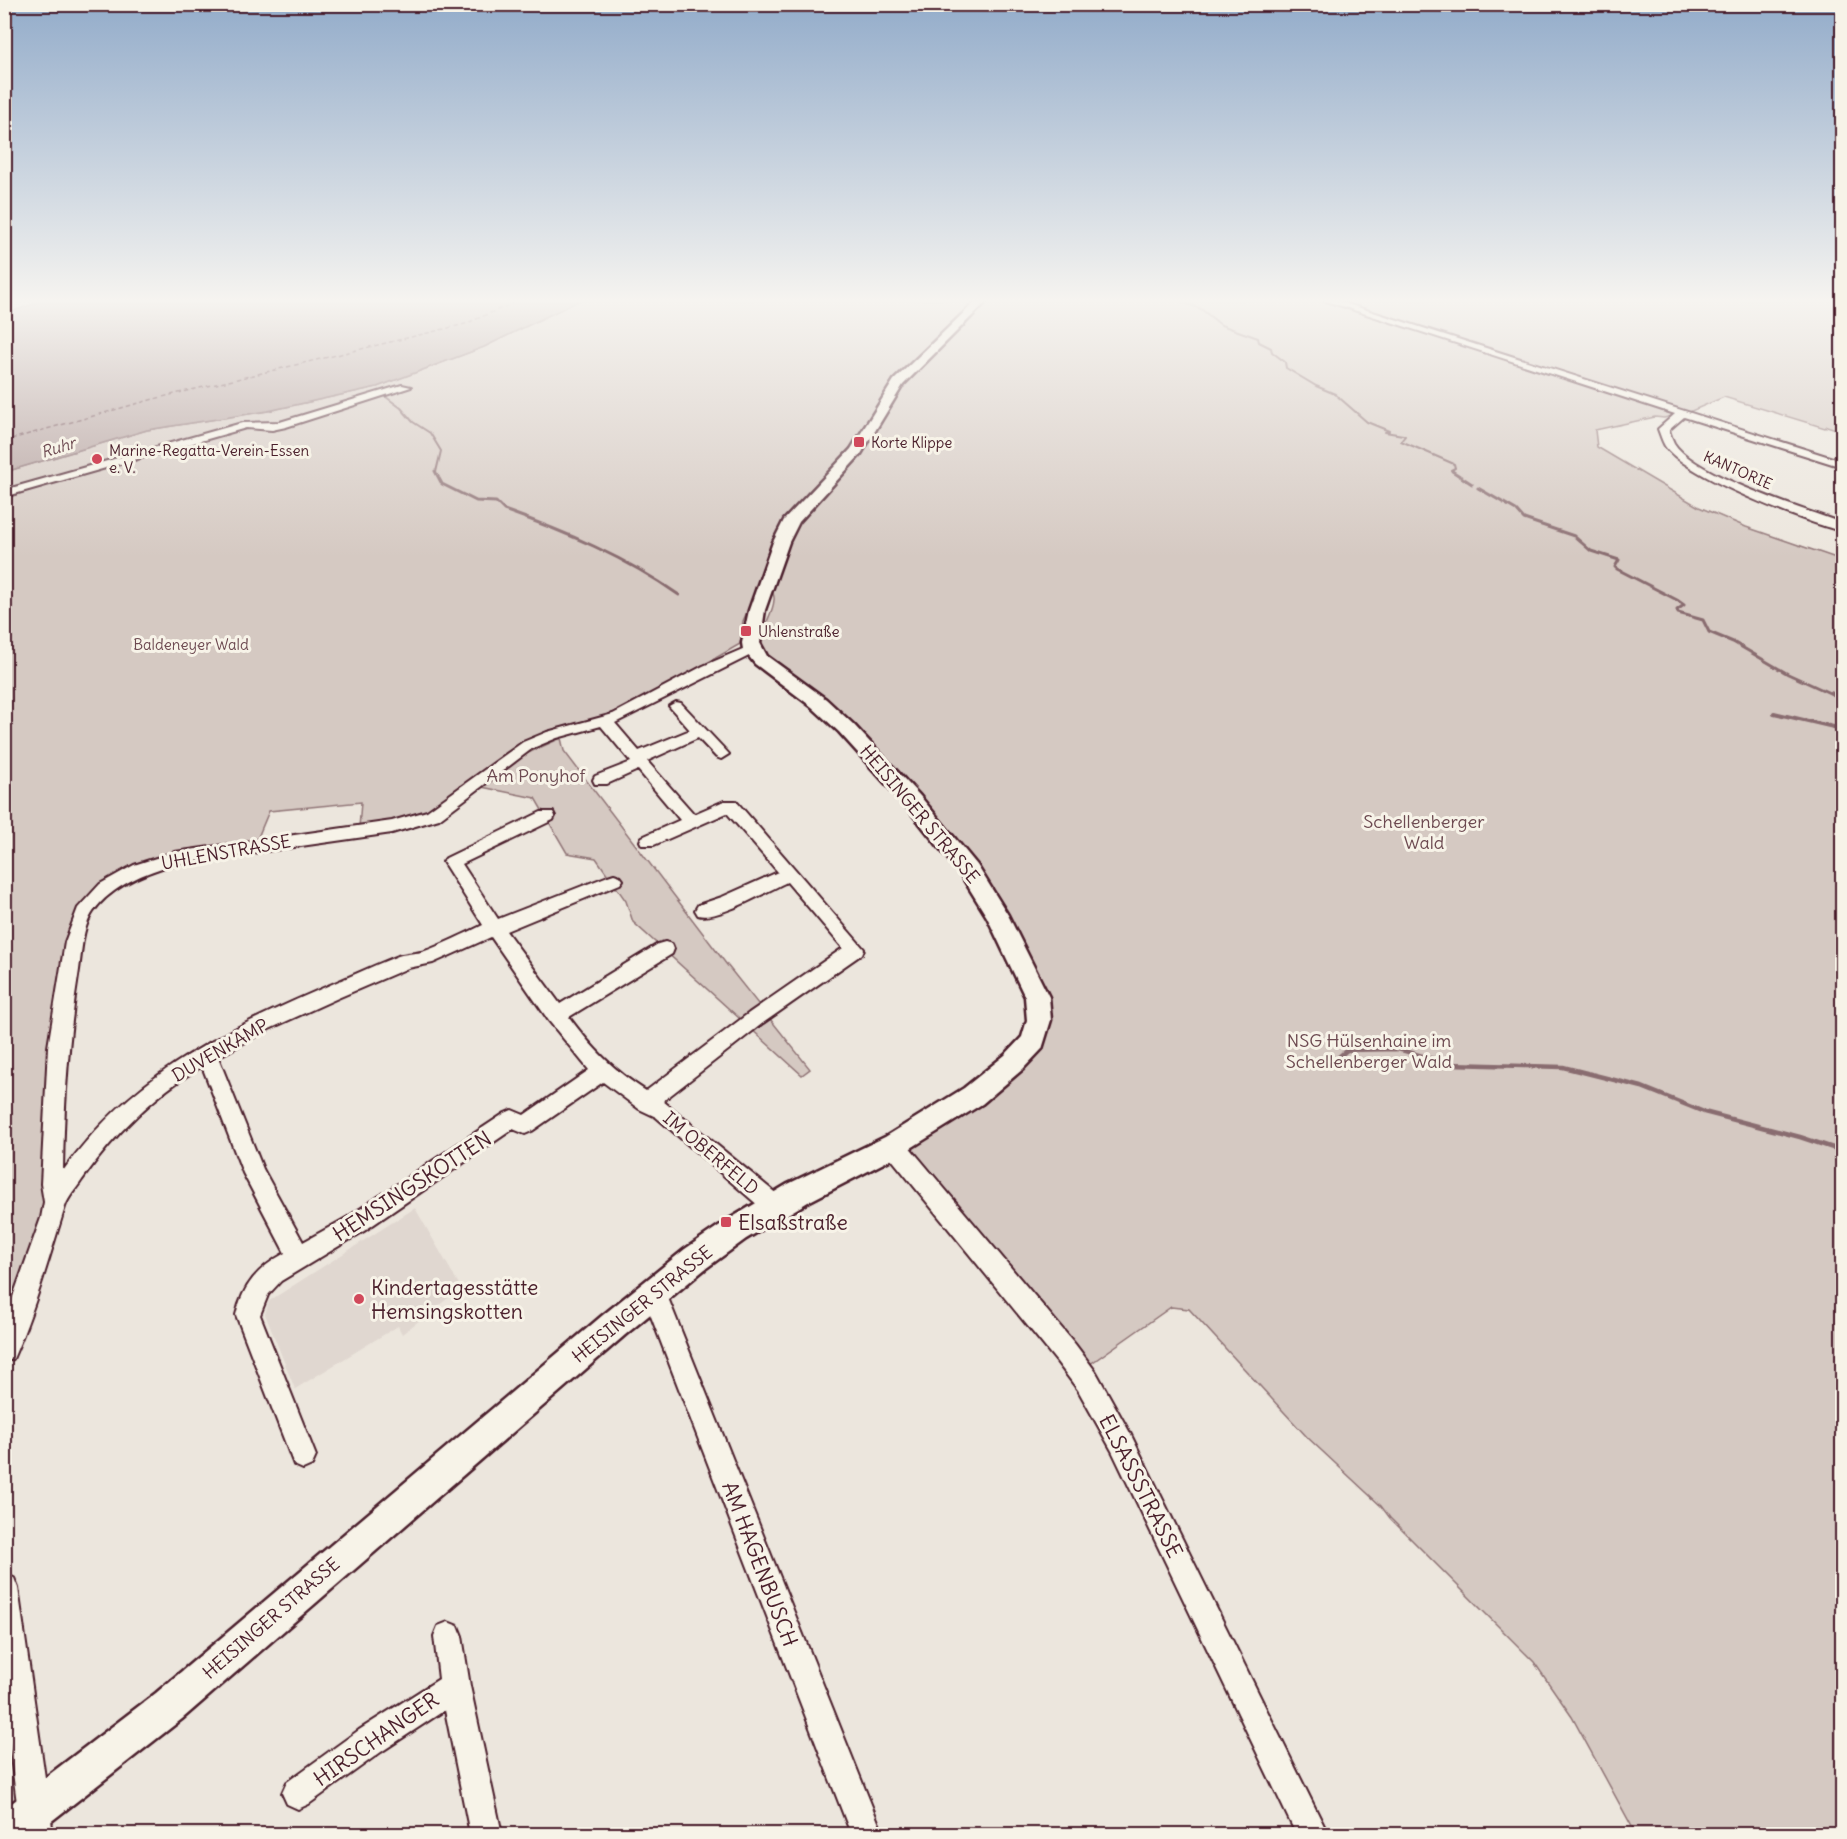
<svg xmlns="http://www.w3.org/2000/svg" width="1847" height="1839" font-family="Delius,sans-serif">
  <rect width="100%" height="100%" fill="#ece6dd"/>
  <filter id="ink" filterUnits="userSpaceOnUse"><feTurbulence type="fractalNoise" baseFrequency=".0167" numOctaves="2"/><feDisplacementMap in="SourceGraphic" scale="12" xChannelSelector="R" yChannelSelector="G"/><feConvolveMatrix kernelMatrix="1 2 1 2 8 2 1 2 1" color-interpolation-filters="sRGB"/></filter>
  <g filter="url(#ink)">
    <path fill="#e0d7d0" d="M415,1208L461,1288L402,1334L398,1326L295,1389L265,1314L269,1301Z"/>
    <path fill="#d5c9c2" stroke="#907476" stroke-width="1.5" d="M580,300H977L901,375L850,452L794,510L743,621L740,644L622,712L556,731L422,816L359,828L361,802L269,811L256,842L156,862L80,914L50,1205L5,1340V472L147,430L268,411L377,387L484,347Z
      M987,300H1842V431L1827,426L1825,428L1724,397L1689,412L1664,418L1655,417L1595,430L1597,447L1699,507L1746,527L1842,560V1834H1636L1572,1717L1534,1662L1390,1518L1381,1506L1307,1437L1189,1309L1171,1307L1083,1369L896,1146L974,1097L1041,1020L966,859L769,658C750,637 773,620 774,600C775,596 772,591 770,586L794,521L904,382Z
      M561,738L564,751L727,965L810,1069L802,1075L633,922L626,901L596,858L567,853L535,798L482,787L528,753Z"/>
    <path fill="#b39f9d" stroke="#896c6f" stroke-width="1.5" d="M44,300H580L484,347L377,387L268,411L147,430L5,472V314Z"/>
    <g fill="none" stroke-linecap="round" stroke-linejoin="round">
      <path stroke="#896c6f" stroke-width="2" d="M1177,300L1201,309L1221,325L1258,338L1259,342L1271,348L1272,352L1285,362L1286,368L1316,386L1335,394L1367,422L1389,431L1385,432L1403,435L1405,436L1401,441L1454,464L1455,468L1451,470L1454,472
        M386,397L401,408L413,422L430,433L441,451L436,472"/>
      <path stroke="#896c6f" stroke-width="3" d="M435,471L442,484L476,501L496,502L504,510C566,532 625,557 679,595
        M1452,471L1472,484
        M1478,488L1516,510L1524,519L1574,536L1591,551L1619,560L1615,567L1617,569L1677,600L1684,605L1677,610L1678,613L1703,620L1709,632L1733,642L1788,674L1834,695"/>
      <path stroke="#896c6f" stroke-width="4" d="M1831,693L1842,698
        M1774,713L1842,729"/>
      <path stroke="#896c6f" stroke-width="4.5" d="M1327,1067L1347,1050L1398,1049L1450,1064L1563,1067L1642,1087L1704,1112L1800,1137L1842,1151"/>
      <path stroke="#6f4c53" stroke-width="1.5" stroke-dasharray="4.5 3" stroke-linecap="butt" d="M4,441L150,400L465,324L520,300"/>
      <g stroke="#4a1f2b" stroke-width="4">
        <path id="minor" d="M1323,300H1335L1842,461V467L1684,417L1669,430C1670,434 1672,439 1674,443C1695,476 1804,509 1842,523V531C1806,523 1685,476 1665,446C1662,441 1660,434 1658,429L1675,414Z
          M402,385L411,387L286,427L272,430L246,428L4,497V490L242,423L280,422Z
          M752,645L759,649L757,652L615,723L639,751L690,730L669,706L676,702L681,703L729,754L721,759L716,757L698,738L647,761L694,814L724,801H736L864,949L862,954L763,1023L663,1101L783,1199L786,1206L783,1213L775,1216L767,1213L656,1117L639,1109L603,1082L532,1131L525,1134L513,1129L364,1231L281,1281L268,1295L260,1315L316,1456L312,1465L303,1469L294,1465L236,1315C243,1285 258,1268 285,1253L243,1173L202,1066C154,1095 114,1134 82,1180C77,1188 68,1197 65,1207C49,1258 35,1309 13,1359L4,1362V1322L41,1218L44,1202L41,1184L48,1047L65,942L78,908L100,884L134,865L175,852L392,821L427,811L523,742L547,732L613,714L703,666ZM601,726L631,762L595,776L593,780L595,784H607L638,770L680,820L642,837L640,841L642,845H654L727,813L778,872L722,897L698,905L695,910L698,915C717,921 767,891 787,882L843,948L749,1013L646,1091C613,1070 592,1048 569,1017L672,954L674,949L672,944L665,942L658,944L560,1004L506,931L620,884L623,880L620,876L614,874L608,876L498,919L462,864L553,820L555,816L553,812H541L446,858L443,862L483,925C464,934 444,944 425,951C416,954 407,953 398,956C370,967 342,980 314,992C213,1036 129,1079 63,1171C64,1104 68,1037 79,970C82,951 82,928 93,912C111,886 146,872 175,864L392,833L439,819L533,748L557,738ZM491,937L549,1021L589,1070L524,1115L512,1110L505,1113L348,1217L303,1242L263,1169L218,1057L265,1031L338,998L408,968L433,963Z
          M894,1136L902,1138L1075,1344L1096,1372L1130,1433L1328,1834H1296L1112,1451L1078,1390L1057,1362L886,1152L883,1145L886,1138Z
          M654,1282L662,1285L666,1293L883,1834H851L642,1293L646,1285Z
          M4,1574L14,1578L18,1588L53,1834H21L4,1703Z
          M448,1622L458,1626L462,1636L470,1686L502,1834H470L445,1710L381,1752L309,1804L298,1809L287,1804L282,1793L287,1782L359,1730L439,1679L434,1636L438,1626Z"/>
      </g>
      <g stroke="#4a1f2b" stroke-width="5">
        <path id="major" d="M977,300H988L903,385L861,454L799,522L789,542L765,610L760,643L767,656L826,699L853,724L920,796L977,865L1008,915L1049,997L1051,1020L1042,1049L1023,1069L982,1104L903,1153L808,1202L746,1239L705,1269L625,1335L182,1719L35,1834H4V1809L156,1693L603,1315L685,1249L726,1221L788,1184L885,1137L964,1088L1005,1055L1022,1037L1027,1020L1025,997L987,917L961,875L906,806L839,732L812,707L755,664L743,649L742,643L749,610L773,542L784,520L851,449L894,380Z"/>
      </g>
      <use href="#minor" fill="#f7f3e8" fill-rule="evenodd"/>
      <use href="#major" fill="#f7f3e8" fill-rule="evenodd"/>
    </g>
  </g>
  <linearGradient id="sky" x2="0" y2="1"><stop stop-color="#93acca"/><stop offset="0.54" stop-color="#f6f4f0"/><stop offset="1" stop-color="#f6f4f0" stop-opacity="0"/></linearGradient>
  <rect width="1847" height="557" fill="url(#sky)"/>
  <g fill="#d1495b" stroke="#f7f3e8" stroke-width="2">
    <rect x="853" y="436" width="12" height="12" rx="3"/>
    <circle cx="97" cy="459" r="6"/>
    <rect x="740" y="625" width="12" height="12" rx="3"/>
    <rect x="720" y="1216" width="12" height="12" rx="3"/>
    <circle cx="359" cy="1299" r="6"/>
  </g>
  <g text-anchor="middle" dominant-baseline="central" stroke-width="6" stroke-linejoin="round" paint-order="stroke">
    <g font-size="15" fill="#4a1f2b" stroke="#f7f3e8" text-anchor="start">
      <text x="871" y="442">Korte Klippe</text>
      <text x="109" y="450">Marine-Regatta-Verein-Essen<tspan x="109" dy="17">e. V.</tspan></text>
      <text x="758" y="631">Uhlenstraße</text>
    </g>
    <g font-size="15" fill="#4a1f2b" stroke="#f7f3e8">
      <text transform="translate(1738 470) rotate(24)">KANTORIE</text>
    </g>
    <g font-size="15" fill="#6d4a51" stroke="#f7f3e8">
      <text x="191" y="644">Baldeneyer Wald</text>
    </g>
    <g font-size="16" font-style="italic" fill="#6f4c53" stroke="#f7f3e8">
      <text transform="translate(58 447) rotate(-17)">Ruhr</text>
    </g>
    <g font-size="18" fill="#6d4a51" stroke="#f7f3e8">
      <text x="536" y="775">Am Ponyhof</text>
      <text x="1424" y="821">Schellenberger<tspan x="1424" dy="21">Wald</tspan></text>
      <text x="1369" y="1040">NSG Hülsenhaine im<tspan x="1369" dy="21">Schellenberger Wald</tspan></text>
    </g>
    <g font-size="18" fill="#4a1f2b" stroke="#f7f3e8">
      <text transform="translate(920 814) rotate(50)">HEISINGER STRASSE</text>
      <text transform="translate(226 852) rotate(-10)">UHLENSTRASSE</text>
      <text transform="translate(220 1050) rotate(-30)">DUVENKAMP</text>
      <text transform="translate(711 1153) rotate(40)">IM OBERFELD</text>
      <text transform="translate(642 1304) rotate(-39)">HEISINGER STRASSE</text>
      <text transform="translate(271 1618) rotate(-41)">HEISINGER STRASSE</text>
    </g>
    <g font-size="21" fill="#4a1f2b" stroke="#f7f3e8">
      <text transform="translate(412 1186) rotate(-33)">HEMSINGSKOTTEN</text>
      <text transform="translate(1141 1486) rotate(63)">ELSASSSTRASSE</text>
      <text transform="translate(760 1564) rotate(69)">AM HAGENBUSCH</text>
      <text transform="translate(376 1739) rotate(-35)">HIRSCHANGER</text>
    </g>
    <g font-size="21" fill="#4a1f2b" stroke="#f7f3e8" text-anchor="start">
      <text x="738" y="1222">Elsaßstraße</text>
      <text x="371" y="1287">Kindertagesstätte<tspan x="371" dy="24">Hemsingskotten</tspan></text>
    </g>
  </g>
  <rect width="1847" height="1839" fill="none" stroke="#f7f3e8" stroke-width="24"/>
  <rect x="12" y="12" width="1823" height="1815" fill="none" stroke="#4a1f2b" stroke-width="2" filter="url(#ink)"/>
</svg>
